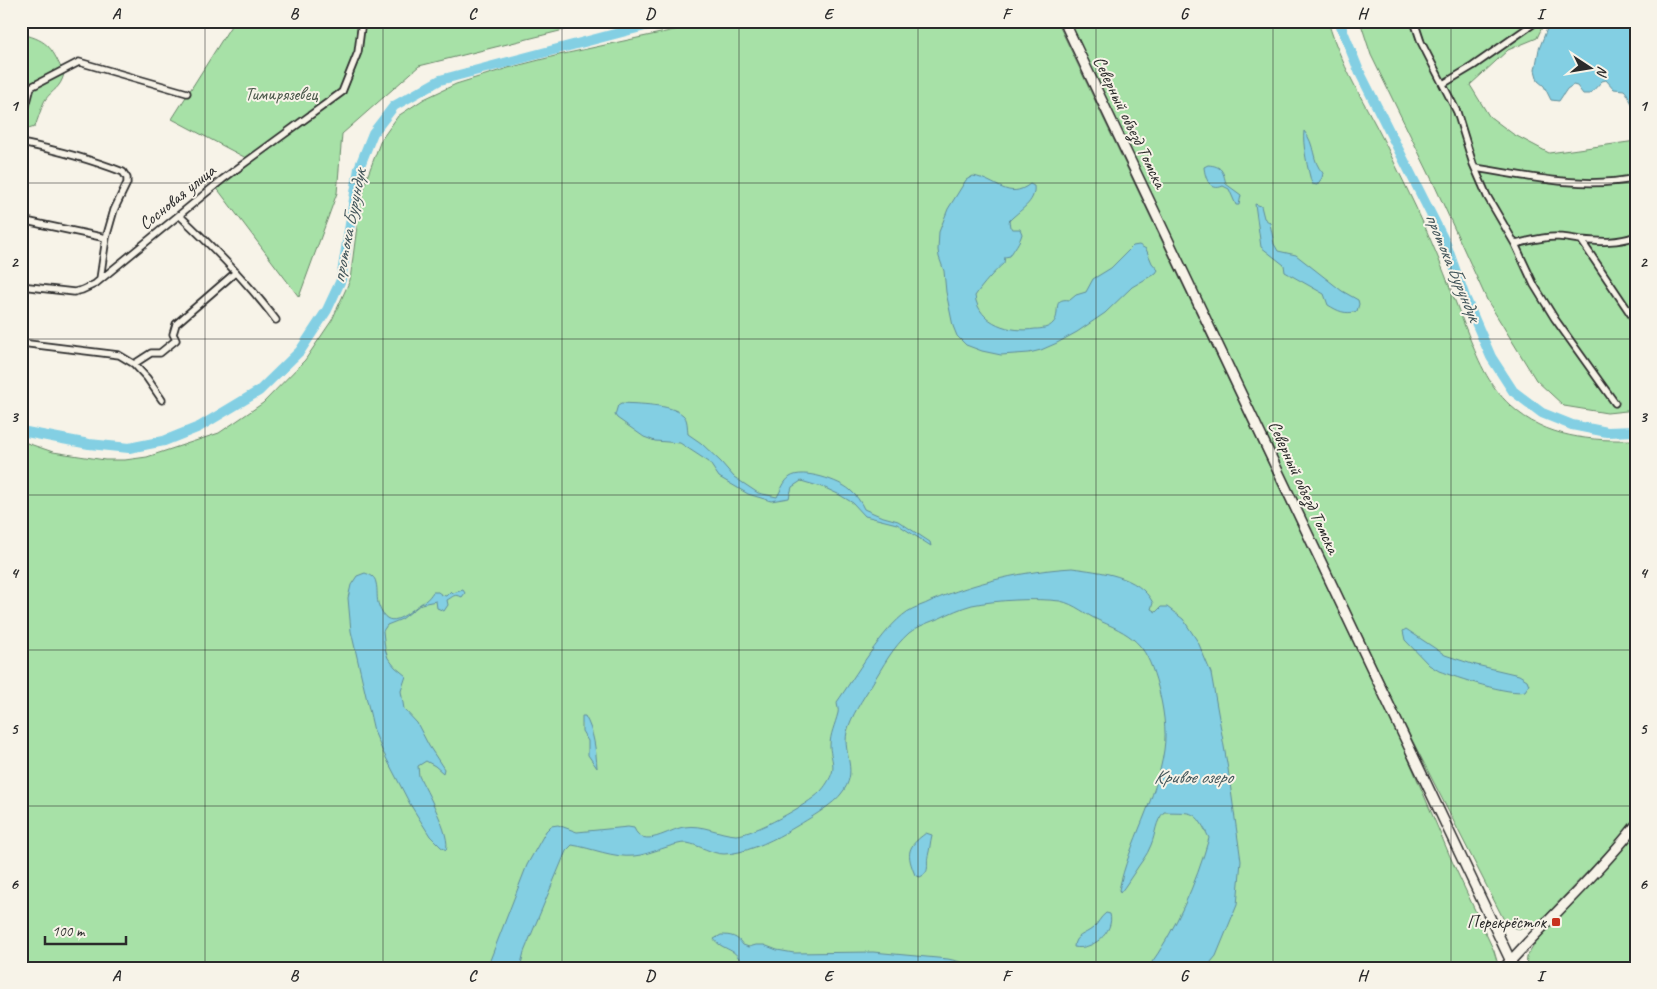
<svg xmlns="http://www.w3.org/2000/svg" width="1657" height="989" font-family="Caveat,sans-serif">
  <rect width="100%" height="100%" fill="#f7f3e8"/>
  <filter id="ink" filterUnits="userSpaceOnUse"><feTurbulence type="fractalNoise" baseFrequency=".02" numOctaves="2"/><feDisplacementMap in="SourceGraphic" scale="10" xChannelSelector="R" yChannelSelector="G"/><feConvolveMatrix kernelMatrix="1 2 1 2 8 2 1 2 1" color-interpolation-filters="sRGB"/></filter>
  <g filter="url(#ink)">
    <path fill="#a7e1a7" stroke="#698669" d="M234,21H600L419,66L342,134L337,193L299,297L216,187L239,171L246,158L172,119Z
      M704,21H1057L1403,746L1452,861L1494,951L1497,961L1496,968H21V441L53,452L105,460H125L147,457L219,433L263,403L305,360L332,320L350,280L359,211L366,180L381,140L398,116L424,99L456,84L508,68L559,55L679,29Z
      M1069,21H1328C1342,71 1373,115 1394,162C1409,193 1424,223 1437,255C1447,279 1456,304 1466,329C1478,359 1487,384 1511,406C1546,438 1591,441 1636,440V817C1615,844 1590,869 1566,894C1555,905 1544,920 1529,927C1520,930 1512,929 1505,922L1404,724Z
      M1360,21H1545L1537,38L1508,50L1470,85L1489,116L1513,134L1549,153L1636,141V410L1607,413L1564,406L1536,380L1487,300L1434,184L1371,55Z
      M22,34C50,41 52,49 64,74C60,89 53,89 45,100C43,103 37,121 35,127L21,131Z
      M1636,834V968H1526L1527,957L1536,942Z"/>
    <path fill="#83cfe3" stroke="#608d99" d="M1550,21H1636V105H1633C1629,100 1629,95 1624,90L1614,89L1606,80L1602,81L1590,94H1583L1577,86L1573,85L1567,89L1559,101L1551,100L1544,86L1538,81L1535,70L1539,49Z
      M1304,131C1316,145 1311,161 1323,173L1322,178L1317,185L1312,184C1308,171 1302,143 1304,131Z
      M1208,165C1222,166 1223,171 1226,184L1241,195L1239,205H1236L1229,189L1223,186C1210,192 1205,178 1204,167Z
      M973,176C997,180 1008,201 1030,184L1034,186C1036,203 1019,210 1009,221L1010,227L1013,229H1020L1022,234C1020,242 1014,249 1010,256L1005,257L1004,263C994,272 983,284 975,296C979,324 1011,333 1035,329C1041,329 1049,328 1053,323C1062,314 1050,297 1070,300L1076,295L1086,292L1093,279L1111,268L1133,246L1139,245L1146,249L1152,263L1158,270L1156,273L1132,287L1105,313L1077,332L1057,343L1041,350L1029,353L1001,355L982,351L966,345L957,336L953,326L946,292L944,271L939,257L938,250L939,232L948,209L966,180Z
      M1255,204L1261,206L1264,218L1270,223L1274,244L1278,251L1296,255L1342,291L1358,300L1359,304L1357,311C1345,315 1338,311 1328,305L1324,294L1285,272L1284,265L1261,247Z
      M621,403C638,404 671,404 683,415C688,419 687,427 688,434L701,443L721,462L734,477L758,493L777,497C781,490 784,481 790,477C803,468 840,481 850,490C856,495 861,502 864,509L880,516L898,521L930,542L931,546L897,524L865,516L853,503L838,494L825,488L801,481L792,487L789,498L771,501L748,494L719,477L709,462L680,443L655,441L644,437L617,418L615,415L618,405Z
      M1072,568C1100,572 1139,575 1153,603L1151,609L1156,612L1161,607H1167L1183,619L1198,642L1211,673L1228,769L1241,861L1237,905L1216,956L1206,968H1148C1176,929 1196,884 1209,838C1195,809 1194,813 1164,812C1155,822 1156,833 1151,845C1147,856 1140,863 1134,873C1129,880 1126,886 1120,893L1119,890C1129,842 1157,799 1164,750C1167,730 1163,706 1158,687C1147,647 1138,637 1100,621C1086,615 1075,604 1060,601C1035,598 997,600 972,605C961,608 950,613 940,618C930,622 918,626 909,633C893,647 883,666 872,684C863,699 851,716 847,732C842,755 860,771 841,794C831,807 800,824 785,833C769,842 743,854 724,854C712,854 699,845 687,843C675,842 649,855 634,856C613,858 592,848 572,845L566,851L524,952L520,968H487L527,865L546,831L551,826L558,825L577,832L628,827L634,828C643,850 669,829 684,827C703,824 718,834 736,835C753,835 809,804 820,792C825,787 830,779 832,773C835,764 830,755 830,746C830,734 835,725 838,713C839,710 837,706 837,702C854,678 883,628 907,612C914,607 924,605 931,601C976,582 1024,571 1072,568Z
      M365,573C370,575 375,576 376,583C378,590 376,599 379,606C388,632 405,615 419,605C421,603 423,603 425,601C428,599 431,595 433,592H438L442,595L446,596L451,591L453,593L463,590L465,593L462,597C454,593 453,597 447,600L448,605L444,611L437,608L436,601L421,604L402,619L387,625L383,631L385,649L388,658L395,667L406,676L401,691L404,709L417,723L429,746L444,769L443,773L435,766L426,761L418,766L419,776C426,790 452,837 446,850L441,847L430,836L410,804L382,750L374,731L351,631L348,598L351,585L357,576Z
      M1406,629L1445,655L1472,664L1519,675L1527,680L1529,685L1525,691C1511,696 1455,677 1439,671L1429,665L1405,640L1403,631Z
      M582,716H585C594,731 596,751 597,768L588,755V741L582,731Z
      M926,833L932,835C930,843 930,849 928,856C926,865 931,872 920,877L915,875C906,853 907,847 926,833Z
      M1106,913L1110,914C1115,932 1092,951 1074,947C1074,935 1085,935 1093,928C1098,924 1100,917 1106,913Z
      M721,935C731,935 737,936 743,945L749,947L756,945H764L777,950L794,953L873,952L948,959L961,962L971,968H677V964L679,962C696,963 725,972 740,964C740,949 721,950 714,939Z"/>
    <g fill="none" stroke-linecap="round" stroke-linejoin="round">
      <path stroke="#83cfe3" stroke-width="10" d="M1339,21L1359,71L1446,244L1465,297L1491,357L1513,391L1542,413L1572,425L1607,432L1636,431
        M21,431L89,444L129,448L164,441L199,427L259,391L300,351L327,310L341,280L359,168L373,133L394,106L440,80L664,21"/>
      <g stroke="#2b2b2b" stroke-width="9">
        <path id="street" d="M1414,21L1421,42L1457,112L1473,164L1487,196L1515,244L1534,285L1555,319L1615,403
          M1443,84L1473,66L1533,24
          M21,125L31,87L79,62L187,93
          M21,143C56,150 90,159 123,172L127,178V183L114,210L106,238L100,279
          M1475,168C1527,176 1583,190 1636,178
          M179,215C214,248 247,281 276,320
          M21,220L106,238
          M1581,240L1636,322
          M1515,244C1529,241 1543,236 1558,237C1565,237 1573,239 1581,240C1600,242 1618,243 1636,236
          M21,286L74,292L82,290L95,284L223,179L342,92L358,52L362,21
          M21,343L119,355L134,364L151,353H160L176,340L173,334L176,324L236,272
          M134,364L147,378L162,400"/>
      </g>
      <g stroke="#2b2b2b" stroke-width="12">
        <path id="secondary" d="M1504,968C1547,920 1596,876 1636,825"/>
      </g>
      <g stroke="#2b2b2b" stroke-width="12">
        <path id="primary" d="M1064,21L1514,968"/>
      </g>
      <use href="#street" stroke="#f7f3e8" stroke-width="5.5"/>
      <use href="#secondary" stroke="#f7f3e8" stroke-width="9"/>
      <use href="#primary" stroke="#f7f3e8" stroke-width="9"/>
    </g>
  </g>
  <path fill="none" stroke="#2b2b2b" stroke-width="1" stroke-opacity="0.55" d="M205,21V968M383,21V968M562,21V968M739,21V968M918,21V968M1096,21V968M1273,21V968M1451,21V968M21,183H1636M21,339H1636M21,495H1636M21,650H1636M21,806H1636"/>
  <rect fill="#c8321e" stroke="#f7f3e8" stroke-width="2" x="1551" y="917" width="10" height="10" rx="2.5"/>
  <g text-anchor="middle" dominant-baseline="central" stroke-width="4" stroke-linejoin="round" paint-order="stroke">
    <g font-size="18" fill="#4a584a" stroke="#f7f3e8">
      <text x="281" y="94">Тимирязевец</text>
    </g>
    <g font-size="18" fill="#2b2b2b" stroke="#f7f3e8">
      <text transform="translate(1130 122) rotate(64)">Северный объезд Томска</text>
      <text transform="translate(177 197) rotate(-39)">Сосновая улица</text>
      <text transform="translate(1304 487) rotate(65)">Северный объезд Томска</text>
    </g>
    <g font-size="18" fill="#2b2b2b" stroke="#f7f3e8" text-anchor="end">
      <text x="1546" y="922">Перекрёсток</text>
    </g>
    <g font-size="19" font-style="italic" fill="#415459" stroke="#f7f3e8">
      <text transform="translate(349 226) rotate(-79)">протока Бурундук</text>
      <text transform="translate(1453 267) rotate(67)">протока Бурундук</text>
      <text x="1193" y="777">Кривое озеро</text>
    </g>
  </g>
  <rect width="1657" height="989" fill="none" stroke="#f7f3e8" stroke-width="55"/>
  <g transform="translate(1590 68) rotate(102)" stroke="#f7f3e8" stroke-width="4" paint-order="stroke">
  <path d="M0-4L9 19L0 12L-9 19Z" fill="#2b2b2b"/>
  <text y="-8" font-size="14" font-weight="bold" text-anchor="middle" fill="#2b2b2b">N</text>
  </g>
  <path d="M45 936v8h81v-8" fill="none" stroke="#2b2b2b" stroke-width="2.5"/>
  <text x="52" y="936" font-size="15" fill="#2b2b2b" stroke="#f7f3e8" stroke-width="4" paint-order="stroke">100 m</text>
  <rect x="28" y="28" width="1602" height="934" fill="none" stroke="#2b2b2b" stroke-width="2"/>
  <g font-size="16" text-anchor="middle" font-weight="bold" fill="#2b2b2b">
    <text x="116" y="19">A</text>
    <text x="294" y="19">B</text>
    <text x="472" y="19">C</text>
    <text x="650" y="19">D</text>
    <text x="828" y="19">E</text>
    <text x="1006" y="19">F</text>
    <text x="1184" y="19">G</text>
    <text x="1362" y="19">H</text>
    <text x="1540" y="19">I</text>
    <text x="14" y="111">1</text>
    <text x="1643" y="111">1</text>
    <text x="14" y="267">2</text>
    <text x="1643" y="267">2</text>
    <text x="14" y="422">3</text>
    <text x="1643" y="422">3</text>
    <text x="14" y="578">4</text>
    <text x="1643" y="578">4</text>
    <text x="14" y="734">5</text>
    <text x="1643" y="734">5</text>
    <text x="14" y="889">6</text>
    <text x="1643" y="889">6</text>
    <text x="116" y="981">A</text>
    <text x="294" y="981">B</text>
    <text x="472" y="981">C</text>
    <text x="650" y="981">D</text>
    <text x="828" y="981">E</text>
    <text x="1006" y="981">F</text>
    <text x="1184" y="981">G</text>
    <text x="1362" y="981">H</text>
    <text x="1540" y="981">I</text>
  </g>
</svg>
